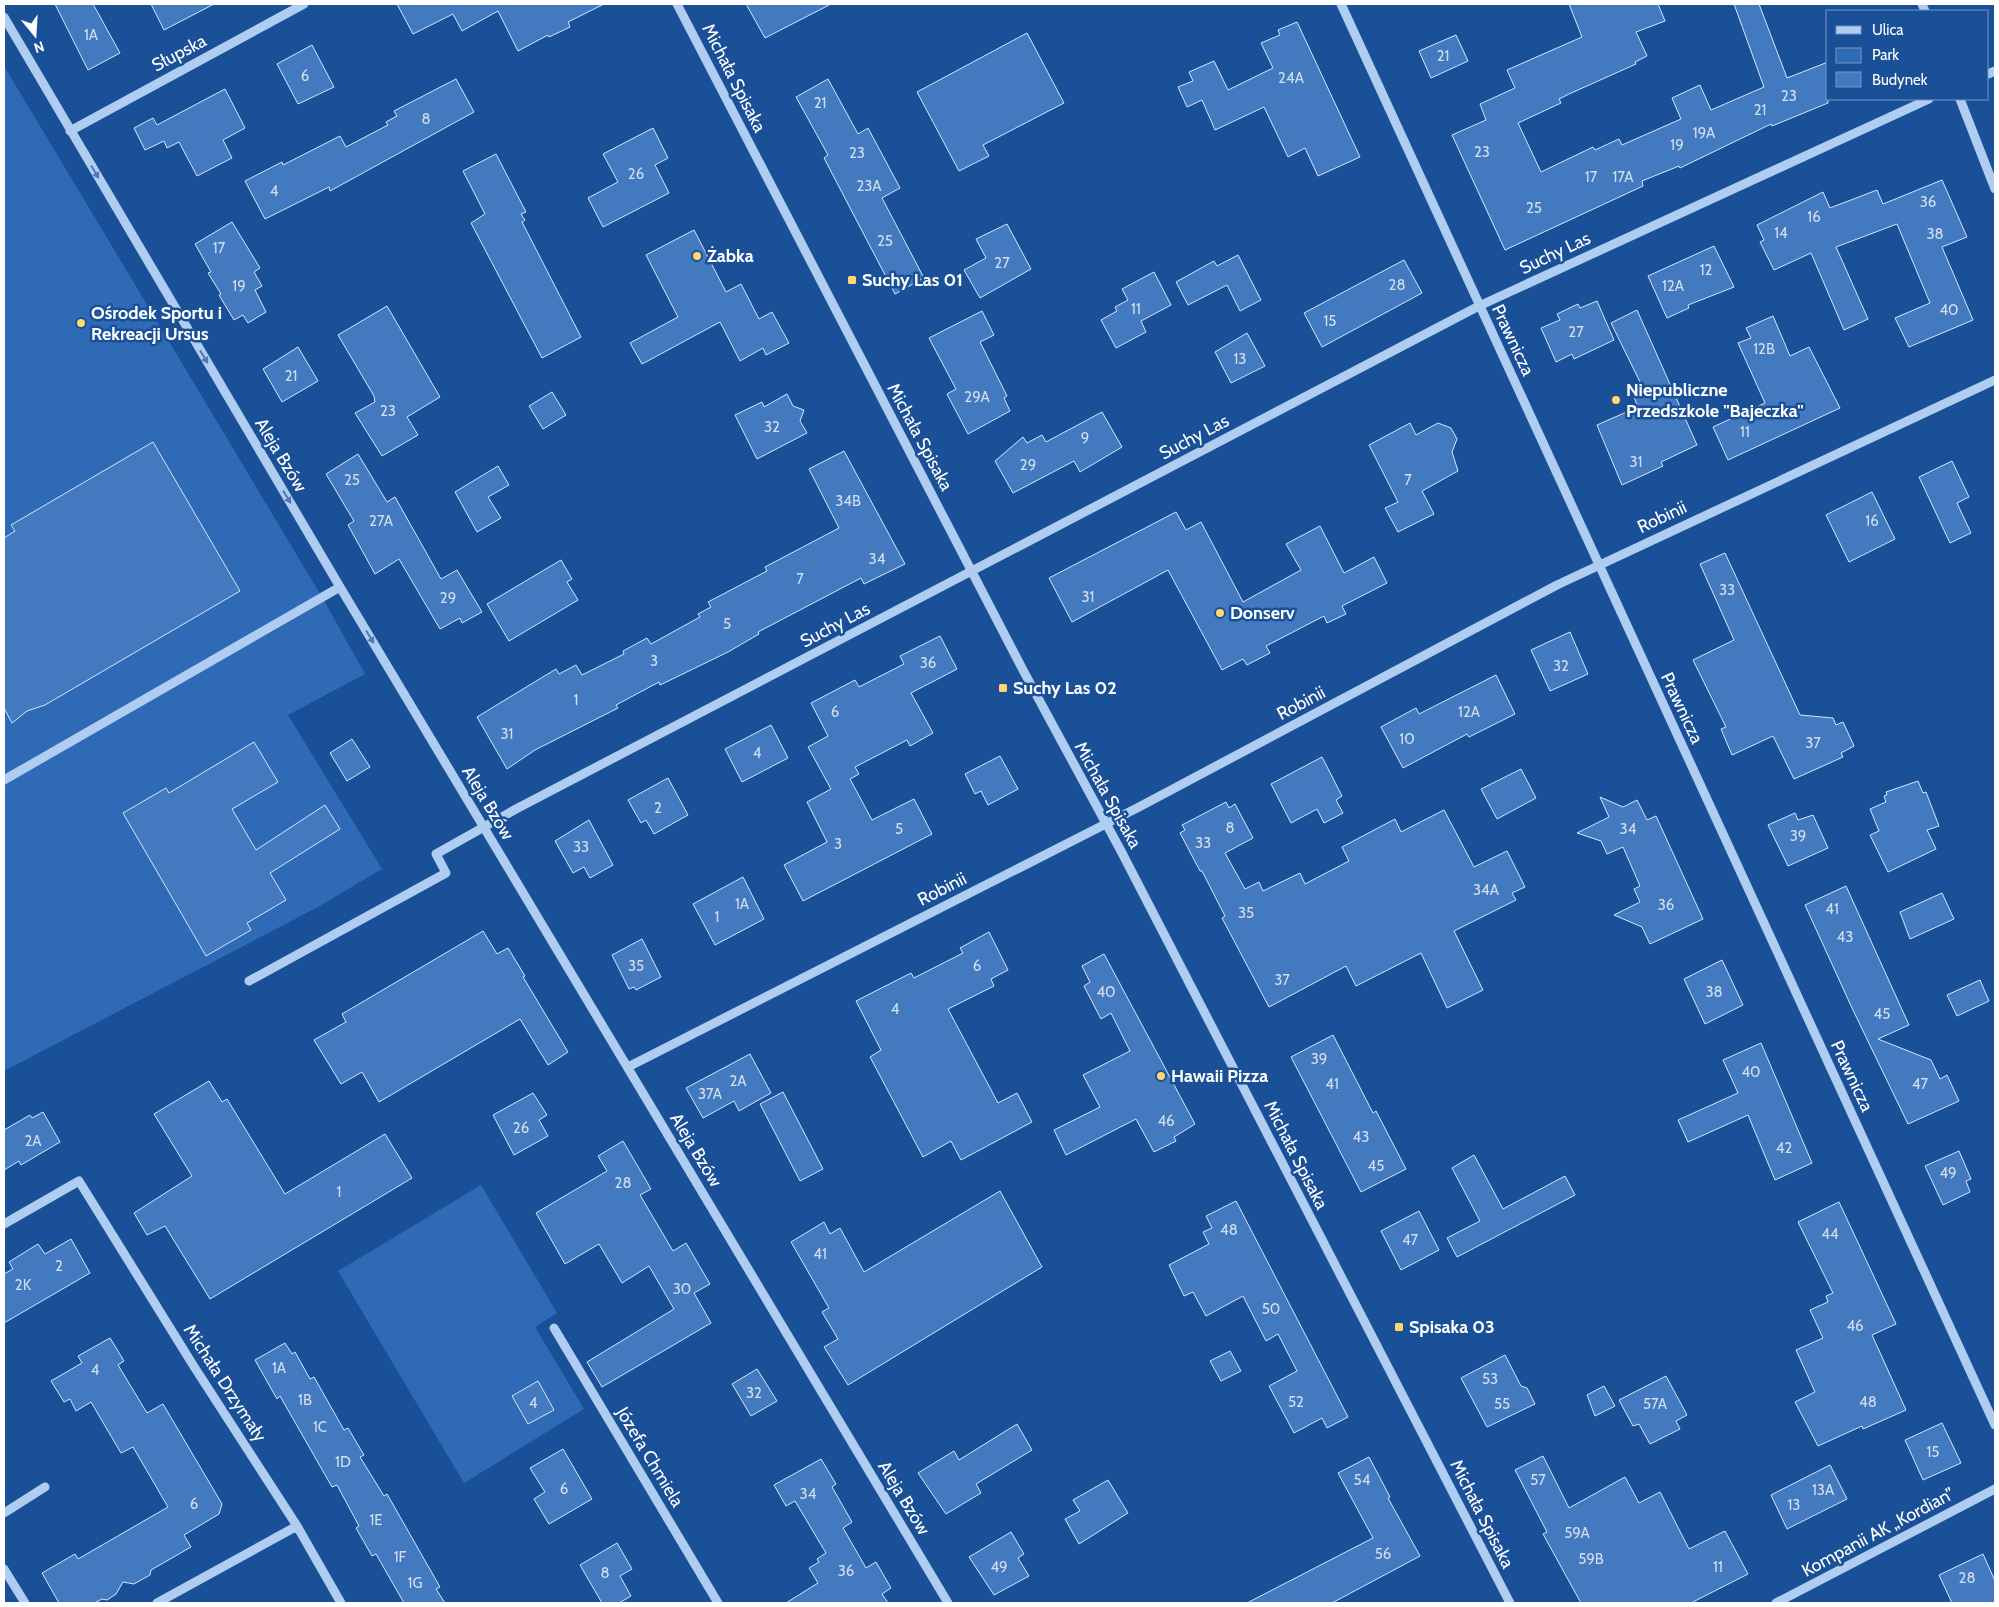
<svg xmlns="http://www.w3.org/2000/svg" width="1999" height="1607" font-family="Cabin,sans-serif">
  <rect width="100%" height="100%" fill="#1a5098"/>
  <path fill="#2e6ab6" d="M4,66L322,597L365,674L288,715L382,869L318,907L4,1071Z
    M481,1185L557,1313L535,1327L584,1409L464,1483L338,1271Z"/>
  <path fill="#4379bf" stroke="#d6e7fb" d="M55,4H93L120,53L88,70Z
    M151,4H214L164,30Z
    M397,4H604L568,22L570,27L549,37L548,35L518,51L498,11L462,31L453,14L413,34Z
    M746,4H831L765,38Z
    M1569,4H1658L1665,21L1636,32L1647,56L1635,62L1636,64L1569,94L1559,99L1561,103L1518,123L1541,172L1593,147L1595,150L1619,139L1622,145L1681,119L1672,98L1700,85L1711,110L1764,87L1734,4H1759L1787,78L1828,62V103L1772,126L1771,124L1680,168L1679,166L1642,181L1643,186L1505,250L1452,135L1486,120L1480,104L1515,88L1507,70L1582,37Z
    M1297,22L1360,157L1318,176L1305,148L1288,157L1264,107L1215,130L1202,100L1187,107L1178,87L1193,81L1189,72L1214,61L1228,90L1273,68L1261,43L1280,35L1278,30Z
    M1027,33L1064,103L983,145L989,156L959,171L917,92Z
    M1456,35L1468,61L1431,78L1419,51Z
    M312,45L334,87L298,104L277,64Z
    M456,79L474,112L330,191L329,187L265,219L245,181L282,162L283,165L340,136L346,147L388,125L386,122L397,116L394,111Z
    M828,79L858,134L868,128L900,188L882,198L924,278L895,294L824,158L828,155L796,97Z
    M225,89L245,128L223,140L232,158L197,176L179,142L167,148L164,141L145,150L134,128L153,118L157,125Z
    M653,128L668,158L655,165L669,193L603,227L588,198L618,182L603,154Z
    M496,154L526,212L521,214L525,220L522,222L581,337L542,358L471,223L485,214L463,171Z
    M1942,180L1967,237L1942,247L1973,320L1909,347L1895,318L1930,303L1897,224L1836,247L1868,319L1844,330L1811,253L1774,270L1760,242L1764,240L1757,225L1823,192L1830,208L1877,190L1883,204Z
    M232,222L260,268L254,272L262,286L255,290L266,312L248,323L243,315L234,320L219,295L221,294L208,273L211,272L195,244Z
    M1007,224L1031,269L980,298L964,270L986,258L976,239Z
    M694,230L726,292L741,284L759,319L772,312L789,343L766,355L763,348L740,361L720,322L642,364L630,343L678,317L646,255Z
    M1714,246L1734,287L1688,305L1689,308L1667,318L1648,276Z
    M1238,255L1261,300L1240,311L1227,285L1188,305L1176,282L1214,261L1217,266Z
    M1404,260L1422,293L1322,347L1304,313Z
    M1154,272L1171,305L1141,321L1146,332L1116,348L1101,320L1117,311L1115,307L1128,300L1122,289Z
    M1597,301L1614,340L1574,359L1572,354L1556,362L1541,328L1560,320L1557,314L1578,304L1580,308Z
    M387,306L440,397L407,417L418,435L382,456L355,413L375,402L374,396L338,335Z
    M1637,310L1697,445L1661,462L1663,466L1622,485L1597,425L1638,407L1633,395L1644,390L1611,323Z
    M982,311L994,335L980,342L1007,396L1004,398L1010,411L968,434L947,394L956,389L929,338Z
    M1773,316L1790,356L1809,347L1840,408L1728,460L1713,427L1765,403L1738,343L1751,338L1746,328Z
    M1247,333L1265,366L1231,383L1215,352Z
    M298,347L318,381L282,402L263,369Z
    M552,392L566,415L543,429L529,406Z
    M787,394L793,406L804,410L800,421L807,433L757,459L735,415L762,402L764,407Z
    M1102,412L1122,447L1080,472L1074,461L1013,493L995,461L1023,437L1027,443L1042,435L1046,442Z
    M1410,423L1416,435L1438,423L1451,428L1457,439L1452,452L1458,471L1422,491L1434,514L1398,532L1385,508L1398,502L1369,445Z
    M153,442L240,591L45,705L27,711L12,723L4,708V538L15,531L11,525Z
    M844,451L905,564L864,584L861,578L758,632L759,634L728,652L660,685L659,682L616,705L618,708L535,750L507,769L477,717L556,669L559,674L576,665L582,675L624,654L623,651L647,638L651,644L700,617L698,614L711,607L708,602L767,571L765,567L839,528L809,469Z
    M358,454L387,502L395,497L441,579L457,570L482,612L462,623L460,618L440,629L399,559L375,574L348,525L354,521L326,474Z
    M1952,461L1969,497L1957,503L1971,533L1950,543L1919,477Z
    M498,466L509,485L488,497L501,518L477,532L455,492Z
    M1872,492L1895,539L1849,562L1826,515Z
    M1176,512L1186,530L1201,522L1243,602L1301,570L1286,544L1320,526L1344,573L1374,557L1387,583L1342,606L1346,614L1327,623L1324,616L1266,646L1270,653L1247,665L1243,659L1222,670L1168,570L1072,622L1049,578Z
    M1725,553L1800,715L1833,718L1836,725L1843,722L1854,746L1841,753L1843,757L1794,779L1773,736L1732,755L1721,729L1726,727L1693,660L1734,640L1700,564Z
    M561,560L572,579L567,582L578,600L509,641L487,604Z
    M1570,632L1588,674L1550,691L1531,650Z
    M940,636L957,669L911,693L933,733L910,746L907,740L855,767L859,774L850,779L872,820L914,799L932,834L803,901L784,865L827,842L807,802L831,789L808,747L828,736L811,703L855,680L859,687L904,664L900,656Z
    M1496,675L1515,714L1469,737L1467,734L1403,768L1381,727L1416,708L1419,714Z
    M771,725L788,758L742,782L725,749Z
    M352,739L370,767L347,781L330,753Z
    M254,742L278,782L232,809L256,850L325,805L340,829L270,873L286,900L247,923L251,930L206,956L123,813L166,788L169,793Z
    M1000,756L1018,789L988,805L981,791L975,794L965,774Z
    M1322,757L1342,796L1336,800L1343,813L1324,823L1317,809L1291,823L1271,784Z
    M1521,769L1536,798L1497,819L1481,789Z
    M668,778L688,815L654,834L646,820L641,823L628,800Z
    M1918,781L1923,793L1926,792L1939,826L1927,830L1936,849L1888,872L1870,835L1879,831L1870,809L1886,802L1884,796L1887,795L1886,792Z
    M1600,797L1623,807L1637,800L1647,820L1656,816L1703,919L1650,944L1642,927L1614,915L1640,902L1634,889L1640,886L1623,847L1607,854L1601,841L1577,833L1609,817Z
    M1226,802L1229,808L1235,804L1253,838L1225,853L1245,889L1259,882L1263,891L1300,873L1305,884L1349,861L1342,847L1395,819L1401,832L1444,810L1474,867L1507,851L1525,887L1512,893L1516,900L1454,931L1483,990L1447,1008L1421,953L1356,986L1346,966L1269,1007L1222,918L1225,916L1202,871H1200L1180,833L1185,830L1182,825Z
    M1795,813L1798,820L1813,815L1828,848L1788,866L1768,825Z
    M589,820L613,865L590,878L584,867L573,873L555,841Z
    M743,877L764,919L715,945L693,904Z
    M1846,886L1909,1025L1878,1039L1931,1060L1940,1079L1947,1075L1959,1101L1908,1124L1852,1008L1805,905Z
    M1942,893L1954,919L1910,939L1900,912Z
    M483,931L497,954L508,948L525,976L523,977L568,1052L548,1065L520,1019L379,1102L362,1072L341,1084L314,1040L346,1022L342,1014Z
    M989,932L1008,970L991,979L994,986L948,1009L998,1103L1017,1093L1032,1122L961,1160L951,1141L923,1157L870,1057L881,1050L856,1001L911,973L914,978L963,953L960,948Z
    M642,939L661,977L636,990L634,987L629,989L612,955Z
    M1104,954L1195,1124L1174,1137L1176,1141L1154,1152L1136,1119L1066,1155L1054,1130L1100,1107L1083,1075L1130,1051L1111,1013L1101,1019L1084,986L1090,982L1082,966Z
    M1722,960L1743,1005L1705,1024L1684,979Z
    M1980,980L1989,1001L1957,1016L1947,995Z
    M1333,1035L1373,1113L1376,1111L1406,1169L1361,1192L1291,1057Z
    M1761,1043L1812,1163L1775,1180L1748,1115L1688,1142L1678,1120L1738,1093L1723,1060Z
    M750,1054L771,1093L739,1111L734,1101L703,1118L686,1088Z
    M209,1081L222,1102L227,1099L285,1194L385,1134L412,1178L210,1299L165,1226L147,1235L134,1213L192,1176L154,1114Z
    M783,1092L823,1169L800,1181L760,1104Z
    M533,1093L547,1115L539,1120L548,1136L514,1155L493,1115Z
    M43,1112L60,1142L21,1165L19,1161L4,1170V1130L30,1115L32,1118Z
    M623,1141L651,1189L640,1195L673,1251L686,1243L710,1284L694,1293L711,1323L602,1387L587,1362L674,1309L649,1266L622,1283L599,1244L565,1264L536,1213L607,1171L598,1156Z
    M1959,1151L1971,1179L1966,1181L1970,1192L1943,1205L1925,1166Z
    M1474,1155L1503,1209L1565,1176L1575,1195L1457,1257L1447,1238L1480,1221L1452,1168Z
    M1000,1191L1042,1267L848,1385L824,1347L838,1339L822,1312L829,1308L791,1242L824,1222L830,1234L840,1228L864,1272Z
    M1236,1201L1348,1417L1327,1428L1322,1418L1294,1433L1269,1386L1297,1371L1278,1334L1266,1341L1243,1296L1206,1316L1193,1292L1184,1296L1169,1265L1209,1244L1203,1232L1212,1228L1206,1216Z
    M1839,1202L1896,1324L1872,1335L1906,1410L1863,1429L1862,1426L1818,1446L1795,1402L1815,1392L1796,1350L1823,1338L1810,1310L1828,1302L1826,1296L1833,1293L1798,1222Z
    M1419,1211L1439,1250L1401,1270L1381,1231Z
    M71,1239L90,1273L4,1323V1274L13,1269L9,1262L38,1244L45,1254Z
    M110,1338L124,1361L118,1365L147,1413L163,1404L222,1504L219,1514L184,1535L191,1547L151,1570L150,1575L134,1584L123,1582L116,1594L107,1600L102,1599L94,1603H59L42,1573L75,1554L78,1559L168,1507L133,1447L121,1453L91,1402L76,1411L70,1399L64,1402L51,1381L82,1363L78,1356Z
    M285,1343L292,1354L295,1352L310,1379L314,1377L344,1430L348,1428L364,1455L360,1457L384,1496L387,1494L440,1587L436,1589L445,1603H404L376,1554L372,1556L356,1528L359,1526L337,1485L332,1487L280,1396L277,1399L255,1360Z
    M1230,1351L1241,1371L1221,1381L1210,1361Z
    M1505,1355L1521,1386L1527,1388L1535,1404L1487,1427L1461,1378Z
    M757,1369L777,1401L751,1416L732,1384Z
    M1666,1376L1687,1415L1676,1421L1680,1429L1650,1444L1639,1424L1633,1426L1619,1400Z
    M538,1381L554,1410L528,1424L512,1396Z
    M1604,1386L1615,1406L1595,1416L1587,1395Z
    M1942,1423L1961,1463L1923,1480L1905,1440Z
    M1017,1424L1032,1450L976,1484L981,1493L946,1514L918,1473L954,1451L959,1460Z
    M563,1449L592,1499L549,1524L534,1499L545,1492L530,1468Z
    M1543,1456L1569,1508L1625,1477L1639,1503L1660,1492L1689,1549L1725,1531L1748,1574L1691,1603H1581L1543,1534L1547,1532L1515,1470Z
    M1369,1457L1390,1497L1388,1498L1420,1556L1332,1603H1247L1373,1538L1338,1473Z
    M821,1459L836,1484L832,1487L852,1522L843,1528L866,1568L876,1562L891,1588L882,1594L888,1603H786L818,1583L809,1568L819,1562L817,1559L826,1553L795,1501L786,1506L774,1485Z
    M1830,1465L1847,1499L1787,1529L1771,1495Z
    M1108,1480L1128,1513L1079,1544L1065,1519L1080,1511L1073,1500Z
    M1011,1532L1024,1554L1018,1558L1029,1576L994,1595L969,1557Z
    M617,1543L632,1569L620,1576L631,1596L619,1603H602L580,1565Z
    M1983,1554L1995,1581V1603H1952L1939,1575Z"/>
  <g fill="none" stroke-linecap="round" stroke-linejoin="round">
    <path stroke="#afccf1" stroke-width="9" d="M677,4L1024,672L1121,851L1510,1603
      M1341,4L1995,1425
      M1922,4L1925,11
      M4,17L340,587L948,1603
      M1988,74L1995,71
      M1960,99L1995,189
      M70,131L304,4
      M4,780L340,587
      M249,981L446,873L436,854L516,809L1479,306L1929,99
      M628,1067L1139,807L1557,585L1995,380
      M4,1224L79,1181L193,1365L297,1526L341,1603
      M554,1328L718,1603
      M4,1513L45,1487
      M4,1569L25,1603
      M157,1603L297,1526
      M1776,1603L1995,1489"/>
  </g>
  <defs><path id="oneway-solid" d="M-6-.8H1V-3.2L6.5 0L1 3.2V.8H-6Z" transform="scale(1.25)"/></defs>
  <g fill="#4e7bb7">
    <use href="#oneway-solid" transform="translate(95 172) rotate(59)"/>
    <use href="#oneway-solid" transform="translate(204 357) rotate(59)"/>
    <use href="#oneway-solid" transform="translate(287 497) rotate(59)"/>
    <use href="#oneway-solid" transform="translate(370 637) rotate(59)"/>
  </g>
  <g fill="#ffd76f" stroke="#1a5098" stroke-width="2">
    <circle cx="697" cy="256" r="5"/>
    <rect x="847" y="275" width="10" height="10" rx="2.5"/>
    <circle cx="81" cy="323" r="5"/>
    <circle cx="1616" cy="400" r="5"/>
    <circle cx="1220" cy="613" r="5"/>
    <rect x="998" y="683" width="10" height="10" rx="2.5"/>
    <circle cx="1161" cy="1076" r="5"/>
    <rect x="1394" y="1322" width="10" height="10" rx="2.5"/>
  </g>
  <g text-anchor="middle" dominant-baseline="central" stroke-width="5" stroke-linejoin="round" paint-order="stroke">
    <g font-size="15" fill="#d0deef">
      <text x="91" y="35">1A</text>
      <text x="1443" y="56">21</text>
      <text x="305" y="76">6</text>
      <text x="1291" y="78">24A</text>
      <text x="1789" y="96">23</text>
      <text x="820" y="103">21</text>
      <text x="1760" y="110">21</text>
      <text x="426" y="119">8</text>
      <text x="1704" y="133">19A</text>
      <text x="1677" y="145">19</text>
      <text x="1482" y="152">23</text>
      <text x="857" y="153">23</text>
      <text x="636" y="174">26</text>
      <text x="1591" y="177">17</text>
      <text x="1623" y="177">17A</text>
      <text x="869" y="186">23A</text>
      <text x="274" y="191">4</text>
      <text x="1928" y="202">36</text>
      <text x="1534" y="208">25</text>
      <text x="1814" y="217">16</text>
      <text x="1781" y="233">14</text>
      <text x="1935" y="234">38</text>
      <text x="885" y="241">25</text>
      <text x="219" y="248">17</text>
      <text x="1002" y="263">27</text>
      <text x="1706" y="270">12</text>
      <text x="1397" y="285">28</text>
      <text x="239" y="286">19</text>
      <text x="1673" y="286">12A</text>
      <text x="1136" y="309">11</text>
      <text x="1949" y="310">40</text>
      <text x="1330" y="321">15</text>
      <text x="1576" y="332">27</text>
      <text x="1764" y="349">12B</text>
      <text x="1240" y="359">13</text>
      <text x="291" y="376">21</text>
      <text x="977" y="397">29A</text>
      <text x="388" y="411">23</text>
      <text x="772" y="427">32</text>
      <text x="1745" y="432">11</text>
      <text x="1085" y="438">9</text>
      <text x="1636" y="462">31</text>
      <text x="1028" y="465">29</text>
      <text x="352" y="480">25</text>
      <text x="1408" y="480">7</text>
      <text x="848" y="501">34B</text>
      <text x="381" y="521">27A</text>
      <text x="1872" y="521">16</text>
      <text x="877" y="559">34</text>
      <text x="800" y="579">7</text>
      <text x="1727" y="590">33</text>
      <text x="1088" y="597">31</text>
      <text x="448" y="598">29</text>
      <text x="727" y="624">5</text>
      <text x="654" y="661">3</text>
      <text x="928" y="663">36</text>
      <text x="1561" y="666">32</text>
      <text x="576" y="700">1</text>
      <text x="835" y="712">6</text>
      <text x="1469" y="712">12A</text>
      <text x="507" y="734">31</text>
      <text x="1407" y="739">10</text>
      <text x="1813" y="743">37</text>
      <text x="757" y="753">4</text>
      <text x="658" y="808">2</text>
      <text x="1230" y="828">8</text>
      <text x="899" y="829">5</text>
      <text x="1628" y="829">34</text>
      <text x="1798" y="836">39</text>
      <text x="1203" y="843">33</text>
      <text x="838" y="844">3</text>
      <text x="581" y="847">33</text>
      <text x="1486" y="890">34A</text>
      <text x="742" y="904">1A</text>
      <text x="1666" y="905">36</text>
      <text x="1832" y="909">41</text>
      <text x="1246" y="913">35</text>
      <text x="717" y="917">1</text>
      <text x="1845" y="937">43</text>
      <text x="636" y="966">35</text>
      <text x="977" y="966">6</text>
      <text x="1282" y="980">37</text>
      <text x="1106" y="992">40</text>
      <text x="1714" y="992">38</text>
      <text x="895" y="1009">4</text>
      <text x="1882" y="1014">45</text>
      <text x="1319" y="1059">39</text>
      <text x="1751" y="1072">40</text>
      <text x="738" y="1081">2A</text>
      <text x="1332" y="1084">41</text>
      <text x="1920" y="1084">47</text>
      <text x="710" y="1094">37A</text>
      <text x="1166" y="1121">46</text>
      <text x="521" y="1128">26</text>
      <text x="1361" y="1137">43</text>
      <text x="33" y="1141">2A</text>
      <text x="1784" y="1148">42</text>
      <text x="1376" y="1166">45</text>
      <text x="1948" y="1173">49</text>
      <text x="623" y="1183">28</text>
      <text x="339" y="1192">1</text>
      <text x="1229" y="1230">48</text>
      <text x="1830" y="1234">44</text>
      <text x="1410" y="1240">47</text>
      <text x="820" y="1254">41</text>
      <text x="59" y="1266">2</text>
      <text x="23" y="1285">2K</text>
      <text x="682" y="1289">30</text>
      <text x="1271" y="1309">50</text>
      <text x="1855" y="1326">46</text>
      <text x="279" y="1368">1A</text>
      <text x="95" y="1370">4</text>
      <text x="1490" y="1379">53</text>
      <text x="754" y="1393">32</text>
      <text x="305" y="1400">1B</text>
      <text x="1296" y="1402">52</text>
      <text x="1868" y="1402">48</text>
      <text x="533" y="1403">4</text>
      <text x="1502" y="1404">55</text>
      <text x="1655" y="1404">57A</text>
      <text x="320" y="1427">1C</text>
      <text x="1933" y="1452">15</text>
      <text x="343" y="1462">1D</text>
      <text x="1362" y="1480">54</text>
      <text x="1538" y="1480">57</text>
      <text x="564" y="1489">6</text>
      <text x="1823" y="1490">13A</text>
      <text x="808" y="1494">34</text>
      <text x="194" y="1504">6</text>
      <text x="1794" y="1505">13</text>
      <text x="376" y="1520">1E</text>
      <text x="1577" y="1533">59A</text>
      <text x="1383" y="1554">56</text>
      <text x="400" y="1557">1F</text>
      <text x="1591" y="1559">59B</text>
      <text x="999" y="1567">49</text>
      <text x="1718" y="1567">11</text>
      <text x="846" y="1571">36</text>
      <text x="605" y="1573">8</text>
      <text x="1967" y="1578">28</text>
      <text x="415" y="1583">1G</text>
    </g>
    <g font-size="18" fill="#fff" stroke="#1a5098">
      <text transform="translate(179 53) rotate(-28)">Słupska</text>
      <text transform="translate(734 78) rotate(63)">Michała Spisaka</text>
      <text transform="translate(1555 253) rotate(-25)">Suchy Las</text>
      <text transform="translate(1513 340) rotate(65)">Prawnicza</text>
      <text transform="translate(920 437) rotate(62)">Michała Spisaka</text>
      <text transform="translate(1194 437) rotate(-28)">Suchy Las</text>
      <text transform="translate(281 455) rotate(59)">Aleja Bzów</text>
      <text transform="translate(1662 517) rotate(-25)">Robinii</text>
      <text transform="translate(835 625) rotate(-28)">Suchy Las</text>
      <text transform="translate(1301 703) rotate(-28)">Robinii</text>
      <text transform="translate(1682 708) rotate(65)">Prawnicza</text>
      <text transform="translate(1108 795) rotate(61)">Michała Spisaka</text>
      <text transform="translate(488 803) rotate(59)">Aleja Bzów</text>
      <text transform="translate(942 889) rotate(-27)">Robinii</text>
      <text transform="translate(1852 1076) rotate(65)">Prawnicza</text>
      <text transform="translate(696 1150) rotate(59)">Aleja Bzów</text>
      <text transform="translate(1296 1155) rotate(63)">Michała Spisaka</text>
      <text transform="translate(225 1383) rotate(57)">Michała Drzymały</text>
      <text transform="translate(650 1457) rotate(59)">Józefa Chmiela</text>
      <text transform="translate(904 1498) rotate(59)">Aleja Bzów</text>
      <text transform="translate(1482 1514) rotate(63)">Michała Spisaka</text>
      <text transform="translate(1878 1532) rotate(-28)">Kompanii AK „Kordian”</text>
    </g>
    <g font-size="18" font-weight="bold" fill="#fff" stroke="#1a5098" text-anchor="start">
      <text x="707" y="256">Żabka</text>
      <text x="862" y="280">Suchy Las 01</text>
      <text x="91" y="313">Ośrodek Sportu i<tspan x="91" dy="21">Rekreacji Ursus</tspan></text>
      <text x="1626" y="390">Niepubliczne<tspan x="1626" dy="21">Przedszkole "Bajeczka"</tspan></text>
      <text x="1230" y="613">Donserv</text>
      <text x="1013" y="688">Suchy Las 02</text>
      <text x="1171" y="1076">Hawaii Pizza</text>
      <text x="1409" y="1327">Spisaka 03</text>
    </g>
  </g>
  <rect width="1999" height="1607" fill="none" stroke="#ffffff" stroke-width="10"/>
  <rect x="1826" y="10" width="162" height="90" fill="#1a5098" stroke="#7696c1"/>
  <rect x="1836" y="26" width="25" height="8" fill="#afccf1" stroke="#7696c1"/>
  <text x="1872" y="35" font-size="15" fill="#ffffff">Ulica</text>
  <rect x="1836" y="48" width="25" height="15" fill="#2e6ab6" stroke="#7696c1"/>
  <text x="1872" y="60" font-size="15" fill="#ffffff">Park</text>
  <rect x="1836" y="72" width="25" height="15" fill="#4379bf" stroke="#7696c1"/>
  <text x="1872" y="85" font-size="15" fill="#ffffff">Budynek</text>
  <g transform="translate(35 35) rotate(162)" stroke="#1a5098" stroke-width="4" paint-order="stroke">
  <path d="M0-4L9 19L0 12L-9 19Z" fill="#ffffff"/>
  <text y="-8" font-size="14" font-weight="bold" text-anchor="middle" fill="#ffffff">N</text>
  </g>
</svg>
